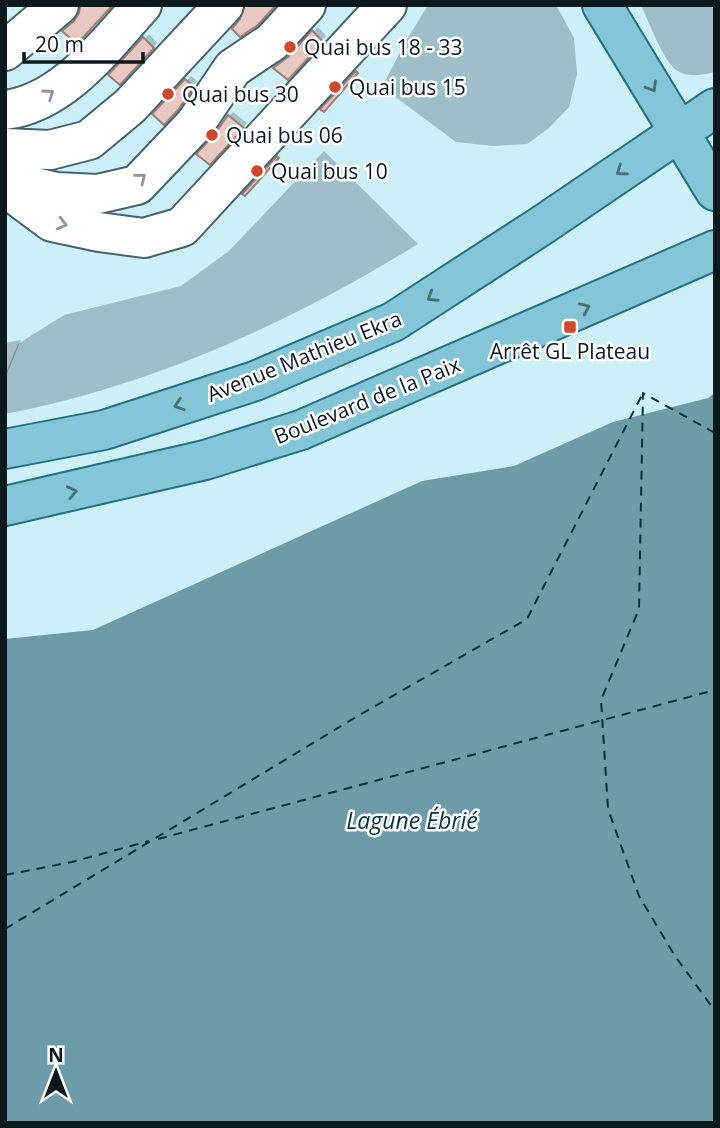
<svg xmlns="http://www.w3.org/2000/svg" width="720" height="1128" font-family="'Open Sans',sans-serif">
  <rect width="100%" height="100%" fill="#cdeff8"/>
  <path fill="#9ebfc9" d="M428,5H556L574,38L577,74L569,107L549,128L527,144L493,146L456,142L382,87L406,41Z
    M641,5H715V72C703,75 687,78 676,70C662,58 649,22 641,5Z
    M324,151L418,244C292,322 151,386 5,414V375L18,344L64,315L181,286L229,251Z"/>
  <path fill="#6d9ba8" d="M715,393V1123H5V639L93,630L422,481L514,466L613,422L708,398Z"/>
  <path fill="#0003" d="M318,27L326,36L288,78L294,54Z
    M149,34L157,43L119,83L111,75Z
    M191,76L197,81L182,103L155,114Z
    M233,112L247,123L210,162L229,116Z
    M21,340L5,379V343Z"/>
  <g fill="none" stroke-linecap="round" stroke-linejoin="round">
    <path stroke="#05333e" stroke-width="2" stroke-dasharray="9 7" stroke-linecap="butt" d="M715,433L643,393L639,609L601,700L608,809L639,896L675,956L715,1011
      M158,839L715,690
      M5,875L72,862L149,841
      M5,929L356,717L527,619L643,393"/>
  </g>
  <path fill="#e8c8c1" stroke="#997d76" stroke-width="2" d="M80,5L112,6L77,44L62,31L74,21L79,13Z
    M245,5H276L258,25L240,37L232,29L240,19Z
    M312,30L323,42L288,80L273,68L288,57Z
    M143,37L154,48L120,85L108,75Z
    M356,71L358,73L324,112L320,109Z
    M185,79L194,87L178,110L164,125L152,114Z
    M228,115L244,128L210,165L196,154L213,136Z
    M277,156L279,158L245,196L242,194Z"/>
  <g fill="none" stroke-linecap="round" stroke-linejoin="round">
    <g stroke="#46646c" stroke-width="42">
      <path id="minor" d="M5,51L59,5
        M5,110C63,103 105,46 142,5
        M5,148L50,150L89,140L130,106L224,5
        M9,181L56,192L98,194L137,185L195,124L233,68L272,42L306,5
        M5,187L52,222L99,232L144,238L182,227L387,5"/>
    </g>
    <g stroke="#257183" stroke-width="42">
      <path id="major" d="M602,5L715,191
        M5,449L104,430L255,381L393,322L541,226L715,108
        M5,506L205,460L301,430L715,250"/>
    </g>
    <use href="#minor" stroke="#fff" stroke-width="38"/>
    <use href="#major" stroke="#84c6d6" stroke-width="38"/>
  </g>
  <defs><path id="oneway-chevron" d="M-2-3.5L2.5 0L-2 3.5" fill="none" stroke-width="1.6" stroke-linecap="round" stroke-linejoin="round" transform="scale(1.75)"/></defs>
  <g stroke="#487079">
    <use href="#oneway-chevron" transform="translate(652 87) rotate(59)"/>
    <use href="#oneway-chevron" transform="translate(621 171) rotate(145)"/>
    <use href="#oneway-chevron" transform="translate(432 297) rotate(147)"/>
    <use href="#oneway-chevron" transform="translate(585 308) rotate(-24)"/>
    <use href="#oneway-chevron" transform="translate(179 405) rotate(162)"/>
    <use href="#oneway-chevron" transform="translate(72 492) rotate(-12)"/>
  </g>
  <g stroke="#929899">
    <use href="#oneway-chevron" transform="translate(49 94) rotate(-35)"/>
    <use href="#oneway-chevron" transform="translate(141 178) rotate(-39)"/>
    <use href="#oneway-chevron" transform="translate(62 224) rotate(15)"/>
  </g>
  <g fill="#d14729" stroke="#fff" stroke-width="2.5">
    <circle cx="290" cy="47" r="7"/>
    <circle cx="335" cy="87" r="7"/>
    <circle cx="168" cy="94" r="7"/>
    <circle cx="212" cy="135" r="7"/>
    <circle cx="257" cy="171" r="7"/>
    <rect x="563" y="320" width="14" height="14" rx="3.5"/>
  </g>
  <g text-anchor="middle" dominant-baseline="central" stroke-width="5" stroke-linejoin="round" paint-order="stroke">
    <g font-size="21" fill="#0c191c" stroke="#fff" text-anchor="start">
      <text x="304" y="47">Quai bus 18 - 33</text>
      <text x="349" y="87">Quai bus 15</text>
      <text x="182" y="94">Quai bus 30</text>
      <text x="226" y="135">Quai bus 06</text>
      <text x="271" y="171">Quai bus 10</text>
      <text x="570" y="351" text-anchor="middle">Arrêt GL Plateau</text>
    </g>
    <g font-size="21" fill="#0c191c" stroke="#fff">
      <text transform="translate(304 356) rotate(-22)">Avenue Mathieu Ekra</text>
      <text transform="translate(367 400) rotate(-22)">Boulevard de la Paix</text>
    </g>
    <g font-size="23" font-style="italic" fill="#05333e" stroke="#fff">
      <text x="412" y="820">Lagune Ébrié</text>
    </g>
  </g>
  <rect width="720" height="1128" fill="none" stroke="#0c191c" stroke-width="14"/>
  <g transform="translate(56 1072)" stroke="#ffffff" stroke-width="5" paint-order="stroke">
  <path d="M0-5L12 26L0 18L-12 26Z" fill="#0c191c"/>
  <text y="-10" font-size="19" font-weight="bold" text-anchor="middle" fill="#0c191c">N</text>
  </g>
  <path d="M24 52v10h119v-10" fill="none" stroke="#0c191c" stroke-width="3.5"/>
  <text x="35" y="52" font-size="21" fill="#0c191c" stroke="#ffffff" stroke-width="5" paint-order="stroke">20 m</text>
</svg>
